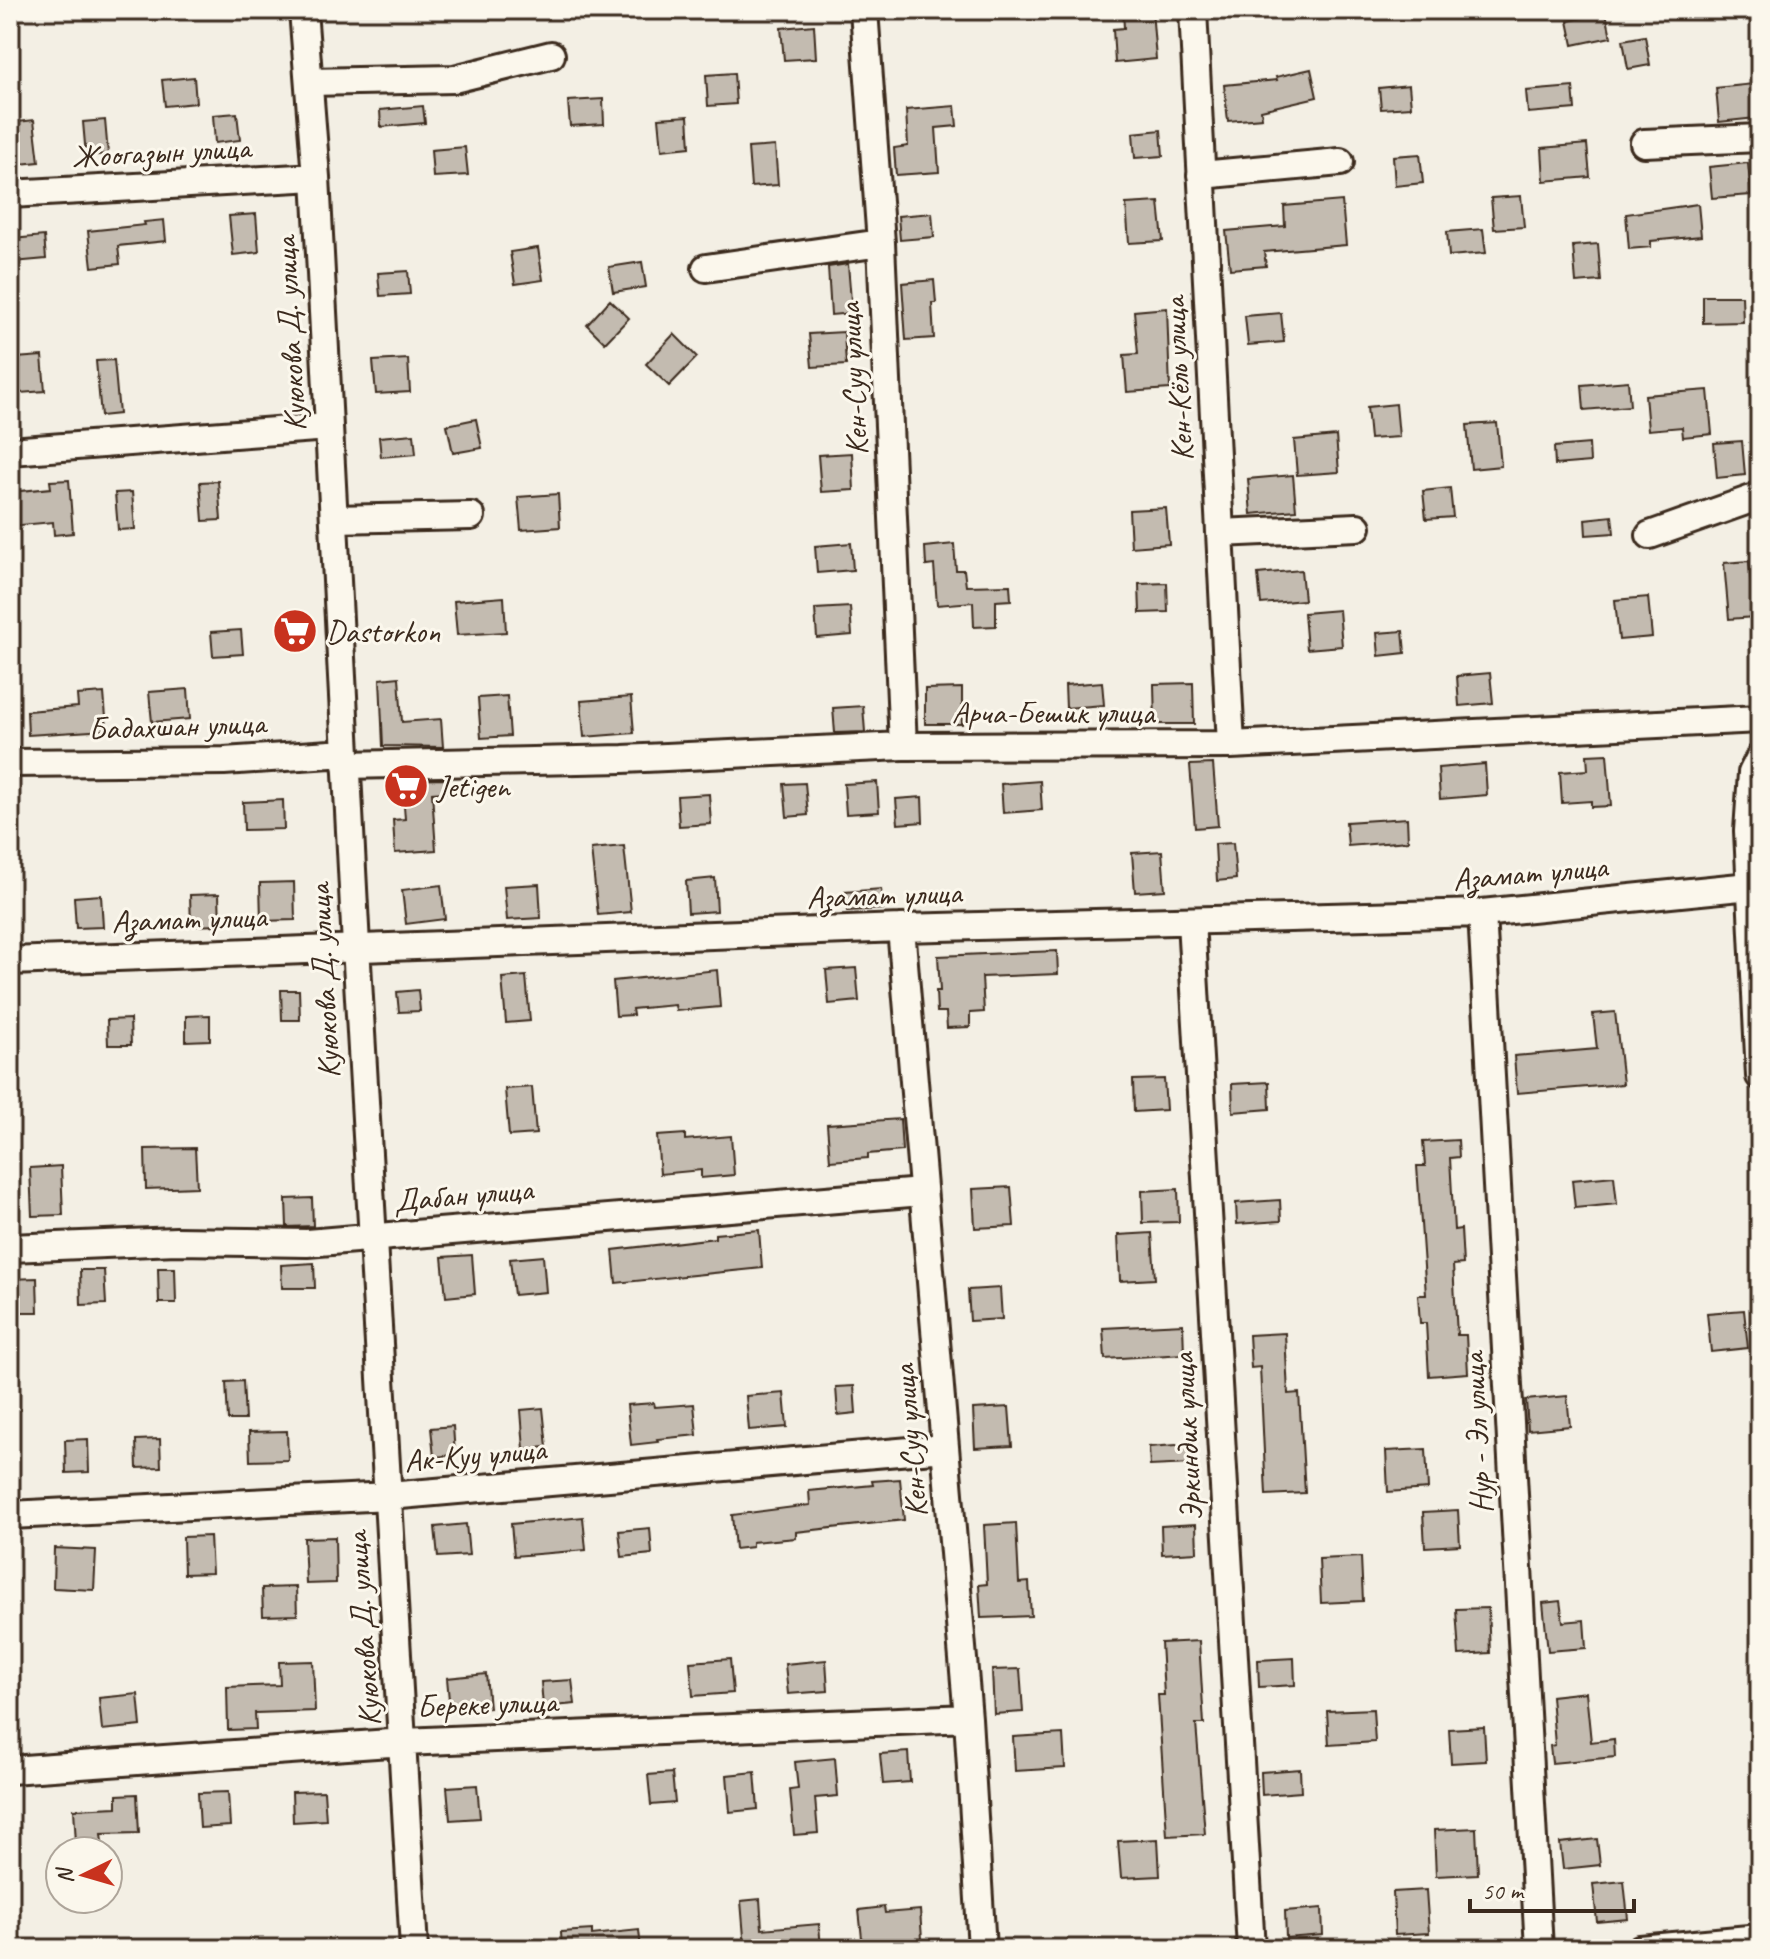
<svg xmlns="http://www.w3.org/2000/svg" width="1770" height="1959" font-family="Caveat,sans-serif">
  <rect width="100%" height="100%" fill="#f3efe4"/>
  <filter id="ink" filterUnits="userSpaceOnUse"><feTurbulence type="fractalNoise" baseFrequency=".0125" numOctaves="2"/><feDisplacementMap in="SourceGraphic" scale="16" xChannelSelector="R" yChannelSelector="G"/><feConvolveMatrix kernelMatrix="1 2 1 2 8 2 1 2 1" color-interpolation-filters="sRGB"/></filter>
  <g filter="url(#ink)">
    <path fill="#c3bbb0" stroke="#3b2a1e" stroke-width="2" d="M1123,10H1152L1156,59L1115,63L1113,29L1124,28Z
      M1606,13L1611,37L1573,45L1568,21Z
      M814,25L816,58L784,60L781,28Z
      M1645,36L1650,65L1628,69L1623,40Z
      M1311,69L1317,97L1261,110L1262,118L1228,121L1224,85L1277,80L1276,77Z
      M734,73L736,104L708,106L706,75Z
      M194,77L196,103L165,106L162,80Z
      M1753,84L1756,118L1719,122L1716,88Z
      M1409,85L1411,107L1381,109L1379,88Z
      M1573,87L1575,109L1528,113L1526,91Z
      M603,99L604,124L570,126L568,101Z
      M423,106L425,123L381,127L380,110Z
      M955,106L957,126L936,128L939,172L896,175L894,148L908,146L906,110Z
      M237,113L240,140L215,143L213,115Z
      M688,116L690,147L662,150L659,118Z
      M34,120L39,162L10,165V123Z
      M105,120L108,154L86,156L83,122Z
      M1161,130L1163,156L1135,158L1133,133Z
      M1587,144L1590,177L1544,181L1542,148Z
      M775,146L778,185L751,187L748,148Z
      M465,147L468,175L433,177L431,150Z
      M1420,154L1423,183L1395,186L1393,156Z
      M1748,163L1751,195L1712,198L1709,167Z
      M1521,196L1524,227L1494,229L1491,198Z
      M1342,201L1346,245L1264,252L1266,266L1230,269L1226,231L1285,226L1284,206Z
      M1159,202L1163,241L1129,243L1126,204Z
      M1698,204L1701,236L1651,241V247L1629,249L1626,214Z
      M932,213L934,237L900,240L898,216Z
      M256,214L259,252L233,255L229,216Z
      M164,220L166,241L118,246L120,264L92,267L88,231L145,225L144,222Z
      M1483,229L1486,253L1449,256L1447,232Z
      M44,236L46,259L14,262L12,239Z
      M1598,244L1601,281L1576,283L1573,246Z
      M538,248L543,280L515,284L510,252Z
      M642,262L646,287L613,292L609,267Z
      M848,264L852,313L831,315L828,267Z
      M408,271L410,294L380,296L378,273Z
      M934,280L936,303H932L934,338L906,340L902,283Z
      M1703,296H1742L1743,322L1703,323Z
      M610,300L629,318L605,343L587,325Z
      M1167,308L1170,389L1127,392L1124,355L1138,354L1134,311Z
      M1281,313L1284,342L1248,345L1245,316Z
      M844,332L846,365L812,367L809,334Z
      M674,334L697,357L669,386L646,364Z
      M42,356L45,391L20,393L16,358Z
      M408,359L410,392L376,394L373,361Z
      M114,360L119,414L101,416L96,361Z
      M1628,381L1630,406L1584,410L1582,385Z
      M1708,390L1712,434L1683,437L1682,427L1648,430L1645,395Z
      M1396,404L1399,437L1370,439L1367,407Z
      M476,419L482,448L453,453L447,425Z
      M1497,423L1501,466L1471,469L1467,425Z
      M414,434L416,454L381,457L379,437Z
      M1336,436L1339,472L1297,475L1294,440Z
      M1742,441L1745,475L1717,478L1714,443Z
      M1589,444L1590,462L1555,465L1554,447Z
      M852,453L854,490L821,492L818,455Z
      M1293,475L1296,510L1251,514L1248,479Z
      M69,480L73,533L54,535L53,522L10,526V492L51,488L50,481Z
      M218,481L221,520L203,521L200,482Z
      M1450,488L1453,517L1426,519L1423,491Z
      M132,492L135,529L118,530L115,493Z
      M558,494L560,527L521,530L518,497Z
      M1166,508L1169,544L1131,547L1129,510Z
      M1612,516L1614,533L1586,535L1585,519Z
      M851,543L853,570L817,573L815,546Z
      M954,544L956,570H964L966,586L1010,585L1011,600L996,601V626L974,627L973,602L937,605L934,565L926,566L925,547Z
      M1749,561L1754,617L1729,619L1724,563Z
      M1301,570L1304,600L1261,604L1258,574Z
      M1167,583L1168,612L1140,613L1139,584Z
      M504,597L506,632L457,635L454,601Z
      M1648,597L1652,637L1619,640L1615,600Z
      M850,607L852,635L817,638L815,609Z
      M1339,610L1342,646L1307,649L1304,613Z
      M241,630L243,654L213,656L211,632Z
      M1403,631L1405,653L1379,656L1377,633Z
      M1490,673L1493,703L1459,706L1457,676Z
      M399,677L402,722L441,719L443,747L383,746L380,679Z
      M1102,682L1104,705L1066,708L1065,685Z
      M1193,683L1194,724H1155L1154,684Z
      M962,688V724H925V689Z
      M188,689L190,719L152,722L149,692Z
      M104,693L107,730L28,735L27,711L78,707L77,695Z
      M507,696L510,736L481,738L478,698Z
      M631,697L634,733L584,737L581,701Z
      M863,706L865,732L835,733L833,708Z
      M1607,754L1611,806L1591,807V801L1562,803L1560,772L1588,770L1587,755Z
      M1213,764L1218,826L1195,828L1190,765Z
      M1485,764L1487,795L1440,799L1438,768Z
      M446,779V792L432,793L436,850L395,853L393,820L405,819L402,780Z
      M1040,781L1042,810L1003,813L1001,784Z
      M877,782L879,812L846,814L844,784Z
      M805,783L808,815L787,817L784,784Z
      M709,794L711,824L679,826L677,796Z
      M922,797L923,822L898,824L896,799Z
      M283,800L284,829L244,830L243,802Z
      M1407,818L1408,841L1348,846L1346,822Z
      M1233,843L1236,879L1217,881L1215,844Z
      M624,846L631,912L598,915L591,849Z
      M1162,851L1165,890L1135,892L1132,853Z
      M715,878L717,911L688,913L686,881Z
      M294,882L295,920L261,921L260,883Z
      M539,884L541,918L507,920L504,886Z
      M441,885L445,919L406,924L402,890Z
      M881,889L883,909L847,911L845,892Z
      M219,894L220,925L191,926L190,895Z
      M101,895L103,927L76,928L74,897Z
      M1057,951L1058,974L982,977L984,1012L970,1013V1027L947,1028L946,1012H937L936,991H940L938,956Z
      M856,968L859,1001L829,1004L826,970Z
      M717,970L720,1007L676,1011L675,1005L632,1009L633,1015L616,1016L613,981Z
      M526,976L530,1021L506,1023L502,978Z
      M281,990H299L300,1020H282Z
      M418,990L420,1011L399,1012L397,992Z
      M1615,1012L1623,1084L1517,1093L1514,1056L1597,1049L1593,1014Z
      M210,1015V1040L186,1041V1016Z
      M130,1019L131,1045H108L107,1020Z
      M1164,1079L1166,1110L1134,1112L1133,1080Z
      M1269,1082L1270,1109L1233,1112L1232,1084Z
      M532,1087L536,1134L509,1136L505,1089Z
      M900,1119L902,1151L868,1154V1158L830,1161L827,1124Z
      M685,1134V1140L731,1136L734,1175L701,1178V1170L660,1174L657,1136Z
      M1458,1140L1459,1157L1450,1158L1454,1230L1461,1229L1463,1264L1453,1265L1457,1335H1466L1468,1373L1429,1376L1426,1323H1420L1418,1295H1426L1417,1166H1425L1423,1142Z
      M195,1148L197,1187L146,1189L145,1149Z
      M61,1166L63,1215L32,1216L30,1168Z
      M1614,1176L1617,1204L1575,1208L1572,1180Z
      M1011,1187L1014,1226L975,1228L973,1189Z
      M1178,1189L1179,1222L1143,1223L1142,1191Z
      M312,1198L313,1226L287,1227L286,1199Z
      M1280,1200L1281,1221L1237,1224L1236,1203Z
      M759,1230L762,1268L616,1283L613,1250L715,1238V1234Z
      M1152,1233L1155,1279L1120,1281L1118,1235Z
      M472,1255L475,1294L446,1297L442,1257Z
      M543,1256L546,1292L514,1295L510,1259Z
      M314,1263L315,1288H282L281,1265Z
      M158,1268H175L176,1303H159Z
      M80,1270H104L106,1304L81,1305Z
      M37,1278L38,1312H10V1279Z
      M1000,1288L1002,1319L970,1321L968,1290Z
      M1744,1310L1748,1348L1711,1352L1707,1313Z
      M1183,1324L1184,1354L1105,1359L1103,1328Z
      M1285,1333L1288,1394L1299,1393L1305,1493L1266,1495L1260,1367L1251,1368L1249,1335Z
      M243,1381L245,1420H228L226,1382Z
      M854,1386L856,1413L838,1415L836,1387Z
      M784,1393L787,1427L749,1430L746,1396Z
      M1567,1396L1570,1426L1528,1430L1526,1400Z
      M654,1403L655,1407L694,1404L697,1435L657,1439L658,1442L631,1445L627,1405Z
      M1009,1407L1012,1446L975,1448L973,1409Z
      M543,1408L547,1447L524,1449L521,1410Z
      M453,1426L455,1455L434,1457L431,1428Z
      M287,1431L288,1460L250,1461L249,1432Z
      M88,1439L89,1472L66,1473L65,1440Z
      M160,1439L161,1467L137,1468L136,1440Z
      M1190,1444L1191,1464L1150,1466L1149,1447Z
      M1426,1449L1428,1489L1388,1492L1386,1451Z
      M900,1479L904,1520L796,1532V1538L752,1542V1547L735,1549L732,1515L810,1505L809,1491L873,1485L872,1481Z
      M1458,1510L1460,1545L1425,1547L1423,1512Z
      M583,1517L586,1550L514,1556L511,1524Z
      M1016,1523L1019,1583L1029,1582L1031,1616L981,1618L979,1585L987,1584L984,1525Z
      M466,1524L469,1555L438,1557L435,1527Z
      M1196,1524L1197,1552L1162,1554L1161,1526Z
      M650,1528L652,1554L622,1557L619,1531Z
      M210,1536L212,1573L184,1574L183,1537Z
      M335,1537L336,1583L306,1584L304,1538Z
      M54,1548L96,1550L94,1590L53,1588Z
      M1361,1557L1363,1601L1321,1603L1319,1559Z
      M296,1587L297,1615L263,1616L262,1588Z
      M1560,1601L1563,1622L1584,1620L1586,1648L1548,1651L1543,1603Z
      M1488,1608L1490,1653L1459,1655L1456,1609Z
      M1199,1641L1204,1724H1196L1205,1834L1167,1836L1158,1695H1164L1161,1643Z
      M1294,1658L1295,1685L1259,1687L1258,1660Z
      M730,1659L733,1693L693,1696L690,1662Z
      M826,1660L828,1691L788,1694L785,1664Z
      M313,1661L315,1711L255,1713L256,1729L228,1730L227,1687L280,1685L279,1662Z
      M1020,1669L1023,1712L994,1714L992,1670Z
      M486,1674L489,1708L450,1711L447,1678Z
      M572,1680L575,1704L543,1707L541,1682Z
      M1586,1692L1591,1742L1614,1739L1615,1757L1552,1763L1550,1746L1555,1745L1551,1696Z
      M138,1694L141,1726L102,1730L99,1698Z
      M1373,1709L1375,1742L1329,1745L1327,1711Z
      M1484,1727L1486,1761L1451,1763L1449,1729Z
      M1063,1734L1065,1768L1015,1771L1013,1737Z
      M908,1752L910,1782L883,1784L880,1754Z
      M835,1758L838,1796L815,1798L818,1833L794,1835L790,1790L798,1789L795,1762Z
      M1300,1769L1301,1792L1262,1795L1261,1772Z
      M755,1772L758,1809L730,1812L727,1775Z
      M672,1773L675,1803L651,1805L648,1775Z
      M477,1785L480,1818L450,1820L447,1787Z
      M324,1791L326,1820L293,1822L292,1792Z
      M228,1792L230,1826L200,1828L198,1793Z
      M137,1794L139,1833L101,1834L102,1842L76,1843L74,1809L117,1807V1795Z
      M1476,1828L1478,1874L1436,1876L1434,1830Z
      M1158,1839L1160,1876L1121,1878L1118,1841Z
      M1597,1839L1600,1865L1563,1869L1560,1843Z
      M1624,1881L1628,1919L1597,1922L1593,1884Z
      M1426,1890L1429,1933L1395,1935L1393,1892Z
      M760,1899L762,1929L819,1924L821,1949H745L741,1901Z
      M884,1907L885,1913L920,1910L922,1939L888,1942V1946L863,1948L859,1910Z
      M1322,1908L1323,1935L1286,1938L1285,1911Z
      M592,1930V1935L639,1930L641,1949H562L561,1932Z"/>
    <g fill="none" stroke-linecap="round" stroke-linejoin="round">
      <g stroke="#3b2a1e" stroke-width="32">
        <path id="minor" d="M303,10L316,177L356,946L414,1949
          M864,10L881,243L903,746
          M1193,10L1231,745
          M309,82L454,79L551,55
          M1644,143L1760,138
          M1201,175L1340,162
          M10,194L316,177
          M706,268L881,243
          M10,451L329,427
          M334,519L471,516
          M1220,533L1357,527
          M1650,535L1760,496
          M1760,757L1752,773L1748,831L1760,1076
          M10,763L224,761L346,753
          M346,765L623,759L903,746L1231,745L1760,719
          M1482,913L1539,1949
          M1191,921L1251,1949
          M901,928L968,1718L982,1949
          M10,961L901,928L1482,913L1760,885
          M10,1248L176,1241L307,1243L922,1192
          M10,1515L389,1496L945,1448
          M10,1770L404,1742L968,1718
          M1640,1949L1760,1938"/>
      </g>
      <use href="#minor" stroke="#fbf7ec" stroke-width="26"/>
    </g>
  </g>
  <defs>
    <g id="supermarket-disc" transform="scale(2.3)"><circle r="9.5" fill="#c8321e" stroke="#fbf7ec"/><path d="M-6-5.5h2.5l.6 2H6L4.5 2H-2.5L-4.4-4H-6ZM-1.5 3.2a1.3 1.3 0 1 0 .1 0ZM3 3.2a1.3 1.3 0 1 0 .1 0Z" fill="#fff"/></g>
  </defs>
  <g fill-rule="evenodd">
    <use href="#supermarket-disc" x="295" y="631"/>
    <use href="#supermarket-disc" x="406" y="786"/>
  </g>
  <g text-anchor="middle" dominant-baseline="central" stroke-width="6" stroke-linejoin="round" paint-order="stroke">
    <g font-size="32" fill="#3b2a1e" stroke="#fbf7ec">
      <text transform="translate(161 152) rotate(-3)">Жоогазын улица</text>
      <text transform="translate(290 334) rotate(-93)">Куюкова Д. улица</text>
      <text transform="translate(853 379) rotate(-93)">Кен-Суу улица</text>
      <text transform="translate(1178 379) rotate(-93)">Кен-Кёль улица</text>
      <text x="1053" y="712">Арча-Бешик улица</text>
      <text transform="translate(177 726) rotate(-2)">Бадахшан улица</text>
      <text transform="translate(1530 873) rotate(-5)">Азамат улица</text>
      <text transform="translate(884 895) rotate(-2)">Азамат улица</text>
      <text transform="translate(189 919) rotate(-2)">Азамат улица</text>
      <text transform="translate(324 981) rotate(-93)">Куюкова Д. улица</text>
      <text transform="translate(463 1195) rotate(-5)">Дабан улица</text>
      <text transform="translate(1477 1433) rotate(-93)">Нур - Эл улица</text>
      <text transform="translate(1187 1437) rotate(-93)">Эркиндик улица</text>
      <text transform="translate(910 1441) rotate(-95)">Кен-Суу улица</text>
      <text transform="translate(475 1455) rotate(-5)">Ак-Куу улица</text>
      <text transform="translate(363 1629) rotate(-94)">Куюкова Д. улица</text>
      <text transform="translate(487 1704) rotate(-2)">Береке улица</text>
    </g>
    <g font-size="32" fill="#3b2a1e" stroke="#fbf7ec" text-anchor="start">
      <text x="326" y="631">Dastorkon</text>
      <text x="437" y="786">Jetigen</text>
    </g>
  </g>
  <rect width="1770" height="1959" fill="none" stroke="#fbf7ec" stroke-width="40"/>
  <rect x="20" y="20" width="1730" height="1919" fill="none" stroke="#3b2a1e" stroke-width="3" filter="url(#ink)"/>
  <g transform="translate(84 1875) rotate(265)"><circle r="38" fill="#fbf7ec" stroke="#aea59a" stroke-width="2"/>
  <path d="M0-6L14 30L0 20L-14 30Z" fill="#c8321e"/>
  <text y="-12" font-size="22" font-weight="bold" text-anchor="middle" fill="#3b2a1e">N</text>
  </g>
  <path d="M1470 1899v12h164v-12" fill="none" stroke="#3b2a1e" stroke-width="4"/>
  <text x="1482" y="1899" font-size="24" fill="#3b2a1e" stroke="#fbf7ec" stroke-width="6" paint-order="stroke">50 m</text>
</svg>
